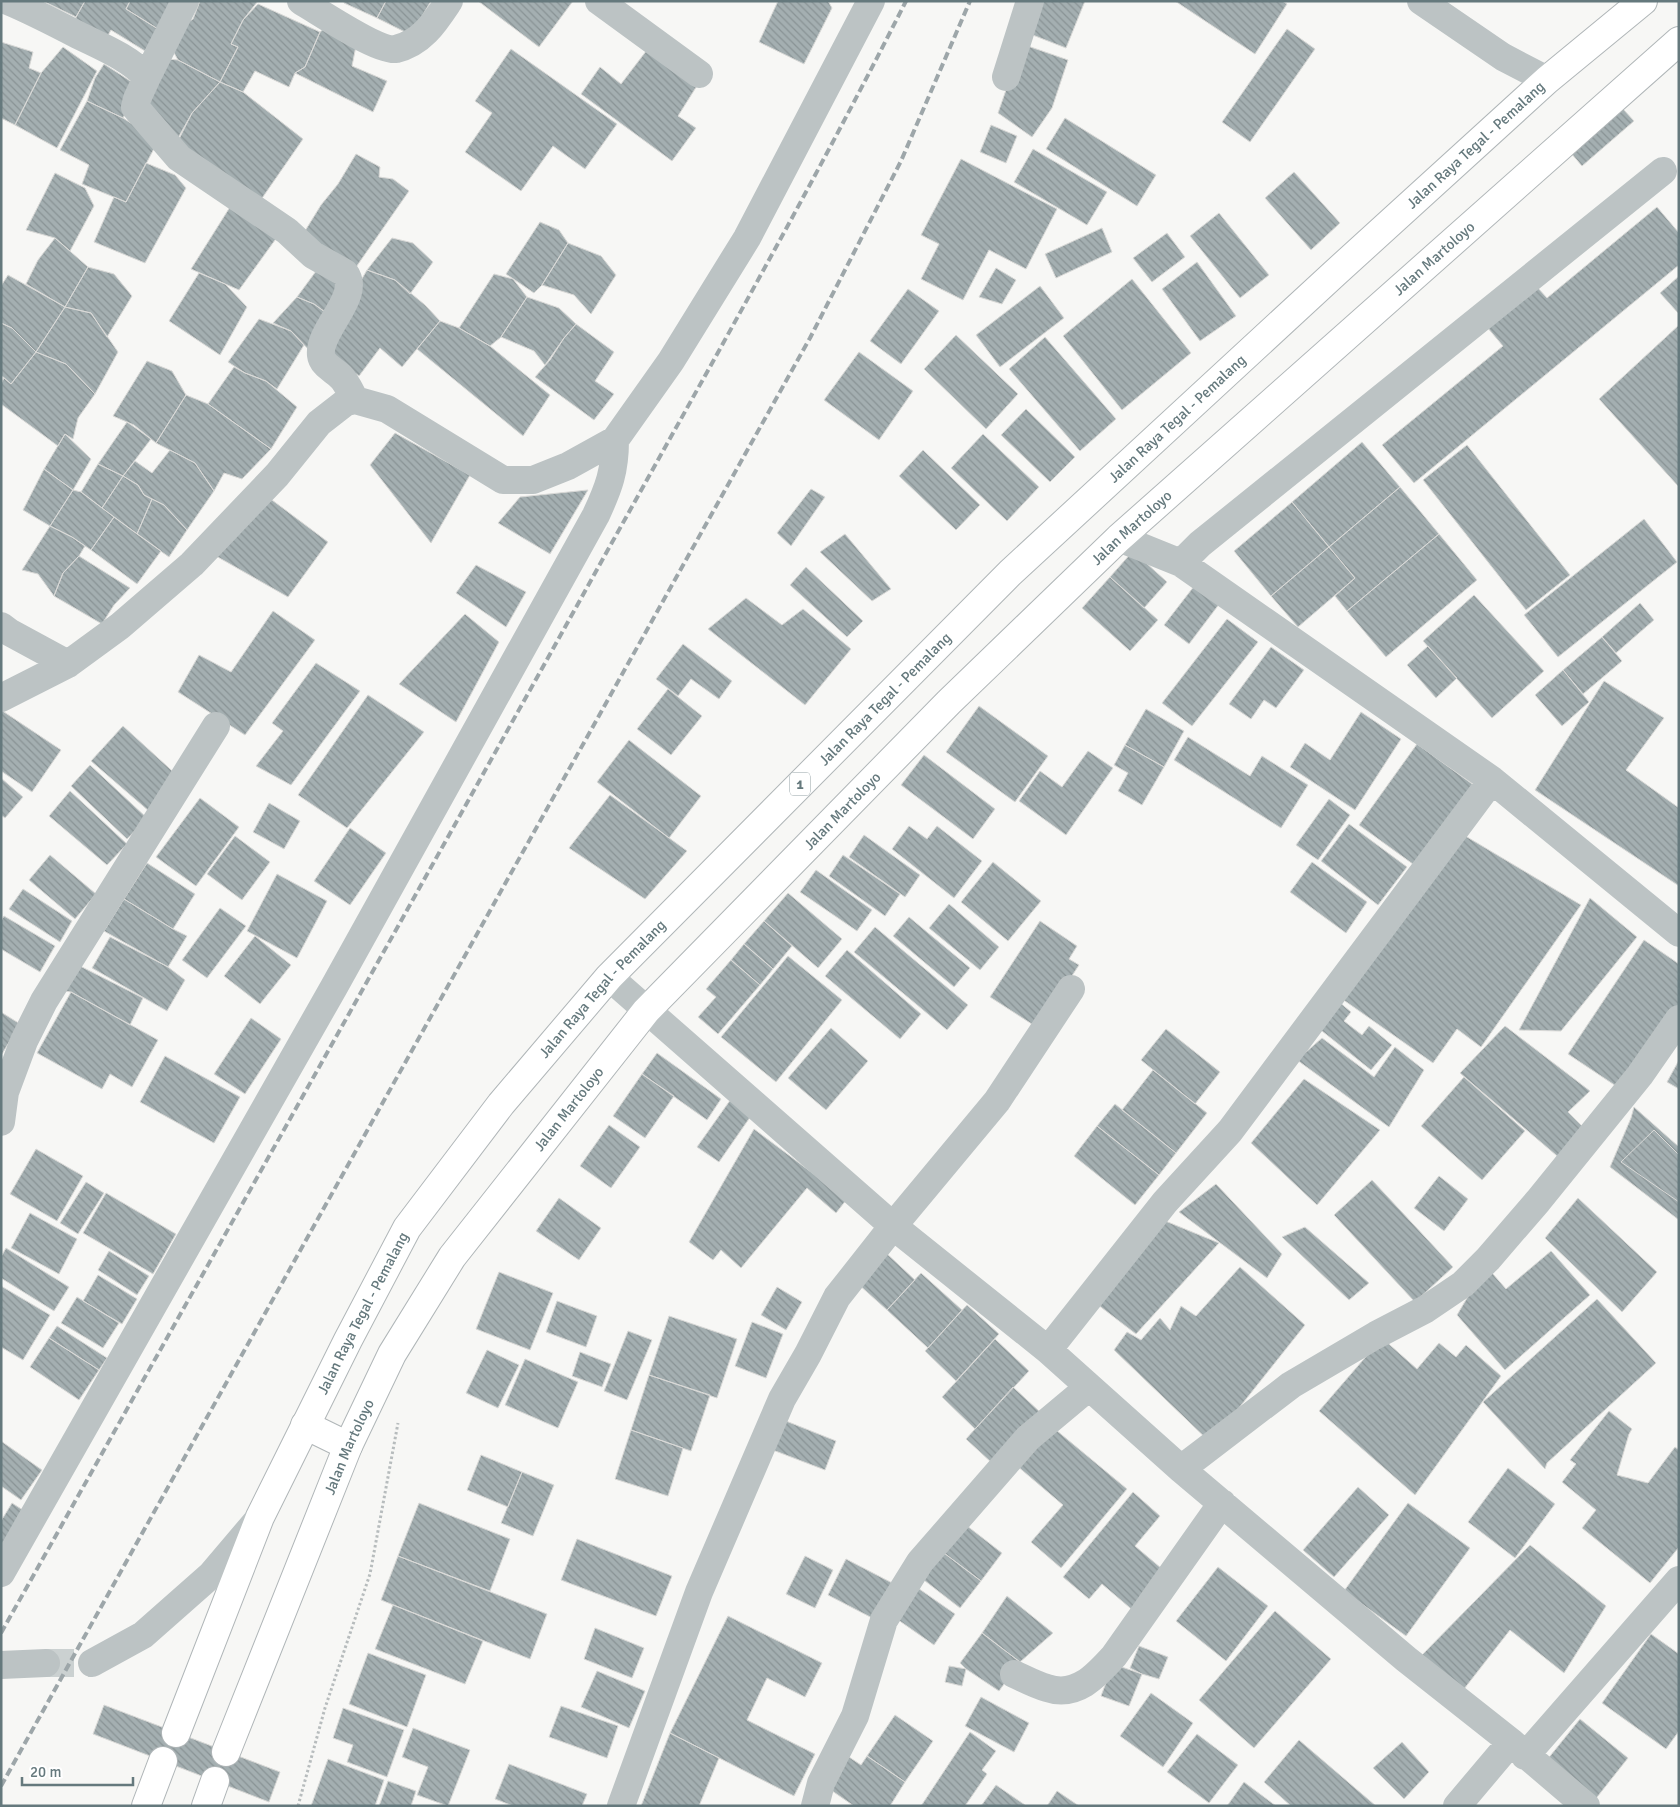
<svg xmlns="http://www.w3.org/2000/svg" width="1680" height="1807" font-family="Signika,sans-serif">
  <defs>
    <pattern id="building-back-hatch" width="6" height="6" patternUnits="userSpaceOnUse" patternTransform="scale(1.25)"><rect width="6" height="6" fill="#a4afb1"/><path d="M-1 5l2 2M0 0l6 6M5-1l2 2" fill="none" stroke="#899395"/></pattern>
  </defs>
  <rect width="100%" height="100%" fill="#f7f7f5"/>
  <path fill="url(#building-back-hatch)" stroke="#d9d9d7" d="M43,1H85L76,17Z
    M85,1H130L126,9L158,29L145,51L111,30L103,44L76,23V17Z
    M130,1H173L158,29L126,9Z
    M200,1H258L243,20L231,44L238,47L220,82L178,60L172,49L184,25L193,19Z
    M344,1H386L377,18L344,3Z
    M386,1H431L411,35L377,18Z
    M478,1H573L539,47Z
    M778,1H828L832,8L804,64L759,42Z
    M1038,1H1085L1066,48L1025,32Z
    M1175,1H1282L1287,4L1255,54Z
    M258,4L320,32L305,67L295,73L289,87L255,71L243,92L220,82L238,47L231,44L243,20Z
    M329,25L357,41L352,66L387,81L373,112L295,73L305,67L320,32Z
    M1287,29L1315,49L1250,142L1222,122Z
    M1,42L33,52L29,68L41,73L15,125L1,118Z
    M1022,44L1068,60L1052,108L1032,137L998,113Z
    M650,46L700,81L678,116L696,128L672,161L581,94L600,67L621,84Z
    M63,47L97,71L57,148L15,125L41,73Z
    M511,49L617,124L585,169L553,146L521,191L465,152L492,113L475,101Z
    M158,58L178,60L220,82L192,113L178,138L138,104Z
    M104,64L138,86L123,118L87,101L95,78Z
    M220,82L243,92L303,139L258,204L174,149L192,113Z
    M87,101L123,118L158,141L126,202L82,184L89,165L60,150Z
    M1623,109L1634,121L1582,166L1571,153Z
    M1065,118L1156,175L1137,206L1046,149Z
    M991,125L1017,136L1006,163L980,152Z
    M1033,149L1107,192L1087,225L1014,182Z
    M356,154L380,167L379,177L393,179L409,191L354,270L300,239L321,205L338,184Z
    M961,159L1057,209L1026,269L989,250L963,300L921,279L939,244L921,235Z
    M146,163L175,175L186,188L145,263L94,242L114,197L126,202Z
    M1294,172L1340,223L1311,250L1265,198Z
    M55,173L85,188L94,206L70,251L55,238L26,230Z
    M230,207L283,229L239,290L191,269Z
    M1657,207L1679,233V265L1414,483L1382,445L1503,346L1487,327L1537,287L1547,298Z
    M1219,213L1269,275L1240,298L1190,236Z
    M540,222L559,230L568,243L542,285L534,293L506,274Z
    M1102,228L1112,252L1056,278L1045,254Z
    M1167,233L1185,257L1152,282L1133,258Z
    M55,238L88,267L65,307L26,284L38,260Z
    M392,238L413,243L433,262L410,294L395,280L367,270Z
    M568,243L601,256L616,275L591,314L574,295L542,285Z
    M1197,262L1236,316L1200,341L1162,289Z
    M322,263L345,280L325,312L314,304L297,297Z
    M88,267L114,274L132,296L107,337L91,313L65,307Z
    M996,268L1016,280L1002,304L979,297Z
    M367,270L395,280L425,305L440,321L402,367L380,348L359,376L327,353L342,313Z
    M199,273L225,284L247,307L220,355L169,321Z
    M494,274L513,279L527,297L501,337L490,346L459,328Z
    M8,275L65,307L36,352L12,328L1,323V286Z
    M1679,276V314L1660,293Z
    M1132,279L1191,353L1122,410L1063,336Z
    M1040,286L1064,318L1000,367L976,335Z
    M908,289L939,311L901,364L870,341Z
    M297,297L314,304L325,312L310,351L291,331L273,323Z
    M527,297L559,308L576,324L564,338L545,365L534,351L501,337Z
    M65,307L91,313L118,352L95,394L66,364L36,352Z
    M259,319L291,331L304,345L277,389L266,381L245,373L228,362Z
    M440,321L459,328L490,346L550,395L523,436L417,349Z
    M1,323L12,328L36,352L11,384L1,375Z
    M576,324L614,352L595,381L614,394L594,420L535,377L550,360L564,338Z
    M1679,325V487L1599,399Z
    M956,335L1018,394L986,429L924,369Z
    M1045,337L1116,419L1080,451L1009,369Z
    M36,352L66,364L95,394L78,418L73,439L65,434L58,446L1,404V384L4,378L11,384Z
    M859,352L913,391L879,440L824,400Z
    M147,361L172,371L186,395L156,443L134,425L113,416Z
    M234,367L245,373L266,381L297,407L271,449L208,404Z
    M186,395L208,404L271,449L242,479L224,473L214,491L195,463L156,443Z
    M1026,409L1075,457L1050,482L1001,435Z
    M127,422L151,439L123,476L98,464Z
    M395,433L470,475L431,543L370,465Z
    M65,434L91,459L73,490L44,469Z
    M983,434L1039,487L1007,521L951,468Z
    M1362,442L1400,487L1329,547L1292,502Z
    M1467,445L1570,575L1526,610L1423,480Z
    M170,450L195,463L214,491L187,530L164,505L144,495L138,485L123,476L135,461L152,473Z
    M923,450L980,505L956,530L899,476Z
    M98,464L123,476L102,508L81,492Z
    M44,469L73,490L50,526L23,510Z
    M123,476L138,485L144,495L152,499L137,534L102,508Z
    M1400,487L1439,534L1347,611L1335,596L1355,578L1329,547Z
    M811,489L825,497L791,546L777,533Z
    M73,490L81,492L114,517L91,550L72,537L50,526Z
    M588,490L550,554L498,523L520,497Z
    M268,497L328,542L288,597L216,556Z
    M152,499L164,505L187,530L169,557L137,534Z
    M1292,502L1329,547L1271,596L1234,551Z
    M114,517L161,551L137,584L91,550Z
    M1644,519L1677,562L1558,657L1524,615Z
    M50,526L72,537L85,546L79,556L63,573L54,596L38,574L22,570Z
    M845,534L891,589L872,601L820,552Z
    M1439,534L1477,580L1386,657L1347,611Z
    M1329,547L1355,578L1298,627L1271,596Z
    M1133,551L1167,582L1144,608L1110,577Z
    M79,556L130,588L114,605L102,624L54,596L63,573Z
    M476,565L526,592L506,627L456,593Z
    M806,567L863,621L847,637L790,585Z
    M1110,577L1158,620L1130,651L1082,608Z
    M1195,585L1220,603L1189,644L1164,625Z
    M1474,595L1544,671L1492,718L1423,641Z
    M746,598L782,625L803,609L851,649L805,705L708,629Z
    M1640,603L1654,620L1616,653L1602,637Z
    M273,611L315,640L245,735L178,692L199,655L231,672Z
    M465,614L499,642L456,722L399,684Z
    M1227,619L1258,642L1192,726L1162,703Z
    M1602,637L1622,661L1583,694L1563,670Z
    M683,644L732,681L719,699L691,679L678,696L656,679Z
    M1428,646L1457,678L1436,698L1407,665Z
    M1271,647L1304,670L1276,708L1264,700L1251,719L1229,704Z
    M316,663L360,691L291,785L256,766L283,731L272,723Z
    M1563,670L1589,702L1562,726L1535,695Z
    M1604,681L1664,718L1626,770L1679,808V886L1535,790Z
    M668,689L702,716L671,755L637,729Z
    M368,695L424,732L347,828L298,795Z
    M979,706L1048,756L1015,802L946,752Z
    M1146,709L1184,731L1164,767L1125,745Z
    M1,710L61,750L32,792L1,771Z
    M1361,712L1401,739L1355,810L1290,767L1305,743L1330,760Z
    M123,726L181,779L150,812L91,761Z
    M1188,737L1250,776L1262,756L1308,785L1281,828L1174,760Z
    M629,740L701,796L669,838L597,782Z
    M1417,744L1475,786L1417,867L1359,825Z
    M1125,745L1164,767L1142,805L1118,791L1128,773L1114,765Z
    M1088,751L1113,768L1066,835L1019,801L1040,771L1062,787Z
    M924,755L995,809L973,839L901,785Z
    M90,765L147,818L127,839L71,786Z
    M1,778L23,797L5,818L1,815Z
    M70,791L127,844L107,865L49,816Z
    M610,795L687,851L645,899L569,848Z
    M200,798L239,827L196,886L156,857Z
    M1329,799L1350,815L1318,860L1296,845Z
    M269,803L300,821L284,849L253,832Z
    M1349,824L1407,867L1378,905L1321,861Z
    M909,826L927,839L937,826L982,861L954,898L892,849Z
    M350,828L386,853L350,905L314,881Z
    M1462,834L1581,905L1481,1047L1457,1029L1433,1063L1338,996Z
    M864,835L920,875L905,897L849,857Z
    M235,836L270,862L242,900L207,874Z
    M50,855L96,894L75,919L29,880Z
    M843,855L900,894L885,916L829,876Z
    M993,862L1041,901L1008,941L961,902Z
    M1312,862L1367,902L1346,933L1290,892Z
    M147,863L195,894L173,929L124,899Z
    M816,870L872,910L857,931L800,892Z
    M277,874L327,901L297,958L247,931Z
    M23,889L72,921L60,942L9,909Z
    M788,893L842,939L818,968L764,921Z
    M1590,898L1637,937L1561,1031L1519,1030Z
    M124,899L173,929L187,936L168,967L104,931Z
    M949,904L999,947L980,970L929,928Z
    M220,908L246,926L207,978L182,960Z
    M4,916L55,946L40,972L1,949V921Z
    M909,917L970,968L954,987L893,936Z
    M764,921L792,946L773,969L744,944Z
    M1040,921L1077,946L1069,959L1079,965L1038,1028L990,997Z
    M875,927L968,1005L947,1030L854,952Z
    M255,936L291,965L260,1004L224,976Z
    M110,937L168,967L185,980L167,1011L92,968Z
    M1644,940L1679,964V1005L1622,1090L1568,1054Z
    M744,944L773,969L760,985L731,960Z
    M847,950L921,1014L900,1039L825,976Z
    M788,956L842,1000L776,1082L721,1037Z
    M731,960L760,985L718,1034L698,1017L716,997L706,989Z
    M78,965L143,998L130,1025L71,992L65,991Z
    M71,992L158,1040L132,1087L110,1074L102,1089L37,1053Z
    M1338,1001L1351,1012L1344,1021L1362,1035L1369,1026L1392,1045L1371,1070L1317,1027Z
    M1,1012L20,1024L2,1054L1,1053Z
    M251,1018L281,1039L245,1094L214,1074Z
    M1505,1026L1590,1091L1568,1112L1586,1130L1563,1161L1460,1073Z
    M831,1028L868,1061L826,1110L788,1078Z
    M1166,1029L1220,1072L1195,1104L1141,1060Z
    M1322,1038L1374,1077L1395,1047L1424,1070L1389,1127L1297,1060Z
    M657,1053L721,1099L707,1120L642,1074Z
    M165,1056L240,1097L214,1143L140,1102Z
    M1679,1060V1089L1667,1082Z
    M1153,1070L1207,1113L1176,1153L1122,1110Z
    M642,1074L674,1096L645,1138L613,1116Z
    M1464,1077L1525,1131L1482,1180L1421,1126Z
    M1304,1079L1380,1130L1317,1205L1251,1143Z
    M731,1099L753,1113L719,1162L697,1147Z
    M1115,1104L1176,1153L1159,1175L1097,1126Z
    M1634,1107L1679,1147V1220L1610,1167L1631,1118Z
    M609,1125L640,1147L611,1188L580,1166Z
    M1097,1126L1159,1175L1135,1205L1074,1156Z
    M754,1129L847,1199L836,1213L807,1188L741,1268L721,1250L713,1260L689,1242Z
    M1654,1130L1679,1155V1202L1621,1162Z
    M36,1149L83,1176L57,1221L10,1194Z
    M1439,1176L1468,1199L1444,1231L1414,1208Z
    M1372,1180L1453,1267L1415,1302L1334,1215Z
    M86,1182L104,1193L78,1234L60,1223Z
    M1216,1184L1282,1254L1267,1278L1179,1212Z
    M106,1193L176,1234L153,1274L83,1233Z
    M559,1198L601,1228L579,1260L536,1231Z
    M1578,1198L1657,1272L1622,1312L1545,1238Z
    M30,1213L77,1239L59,1274L11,1248Z
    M1158,1218L1219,1243L1136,1334L1093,1301Z
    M1305,1227L1369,1283L1349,1300L1282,1237Z
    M6,1248L69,1287L54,1311L1,1278V1257Z
    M109,1251L149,1276L137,1295L98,1270Z
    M1551,1251L1590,1295L1505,1370L1457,1315L1486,1266L1506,1289Z
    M885,1252L915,1280L887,1310L857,1283Z
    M1240,1267L1305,1325L1211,1443L1114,1350L1127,1332L1141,1340L1160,1318L1170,1330L1181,1306L1196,1316Z
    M499,1272L553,1293L530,1350L476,1329Z
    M921,1273L962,1310L928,1348L887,1310Z
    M98,1275L137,1299L122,1324L83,1301Z
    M1,1286L50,1315L23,1360L1,1347Z
    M777,1287L802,1302L786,1330L761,1315Z
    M77,1297L119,1323L103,1348L61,1323Z
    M1597,1299L1656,1363L1547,1463L1545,1469L1483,1402Z
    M557,1301L597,1316L586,1347L546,1332Z
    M967,1305L999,1334L956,1381L925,1351Z
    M669,1316L737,1339L717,1398L649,1375Z
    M752,1322L783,1334L766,1378L735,1366Z
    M57,1326L107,1358L99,1370L49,1338Z
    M628,1331L652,1340L627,1400L604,1391Z
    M49,1338L99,1370L79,1400L30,1367Z
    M1382,1338L1417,1369L1439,1343L1456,1357L1466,1345L1501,1376L1415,1495L1319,1411Z
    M995,1339L1029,1371L975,1429L942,1397Z
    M487,1350L519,1365L498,1408L466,1393Z
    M580,1352L611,1364L602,1387L572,1376Z
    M525,1359L578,1382L558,1428L505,1405Z
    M649,1375L710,1395L691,1451L631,1430Z
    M1013,1387L1040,1412L992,1463L966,1439Z
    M1609,1411L1632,1429L1629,1434L1617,1475L1648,1483L1675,1447L1679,1450V1547L1650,1583L1582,1528L1596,1510L1562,1482L1576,1464L1570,1460Z
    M776,1417L836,1441L825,1470L765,1447Z
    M1050,1425L1127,1489L1061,1568L1031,1542L1063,1505L1016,1465Z
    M631,1430L683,1448L668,1496L615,1479Z
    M1,1441L42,1470L21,1500L1,1486Z
    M481,1455L522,1472L508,1507L467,1490Z
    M1508,1468L1555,1504L1515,1558L1468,1522Z
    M522,1472L554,1485L533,1536L501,1523Z
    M1358,1487L1389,1515L1334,1577L1303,1550Z
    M1133,1492L1160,1516L1135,1546L1168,1574L1136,1613L1102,1584L1089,1599L1063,1577Z
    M12,1503L29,1514L1,1558V1521Z
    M419,1503L510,1539L490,1591L398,1556Z
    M1408,1503L1470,1548L1406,1636L1344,1591Z
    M962,1522L1002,1553L981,1581L940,1550Z
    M577,1539L672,1576L656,1616L561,1580Z
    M1530,1545L1606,1606L1564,1673L1510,1630L1464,1689L1420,1657Z
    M940,1550L981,1581L960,1608L920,1577Z
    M398,1556L547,1614L530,1659L381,1600Z
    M805,1556L833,1570L815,1608L786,1594Z
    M846,1559L896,1585L878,1621L828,1595Z
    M1218,1567L1268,1606L1226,1661L1176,1621Z
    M915,1586L955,1614L934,1645L894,1617Z
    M1007,1596L1053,1633L1020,1662L982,1633Z
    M393,1605L483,1641L465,1684L375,1649Z
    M1275,1611L1331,1659L1254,1748L1199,1700Z
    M728,1616L822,1663L805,1697L767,1678L747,1720L815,1754L794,1796L670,1733Z
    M595,1628L644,1648L632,1678L584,1659Z
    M982,1633L1020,1662L999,1691L966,1669L960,1663Z
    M1651,1634L1679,1654V1731L1666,1749L1602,1703Z
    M1139,1646L1168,1657L1159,1679L1142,1674L1130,1668Z
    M368,1653L426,1675L407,1727L349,1704Z
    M1113,1664L1142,1674L1129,1706L1101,1696Z
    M949,1666L966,1669L962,1686L945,1682Z
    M597,1671L645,1691L629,1728L581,1707Z
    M1151,1693L1193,1723L1163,1767L1120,1736Z
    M981,1697L1029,1723L1014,1752L965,1726Z
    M104,1705L280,1772L269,1802L93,1734Z
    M561,1706L618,1726L607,1758L549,1737Z
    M343,1708L404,1730L387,1777L347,1762L353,1745L333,1738Z
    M895,1715L933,1741L905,1782L867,1756Z
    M1580,1719L1628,1758L1590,1806L1542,1766Z
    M413,1728L470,1750L448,1806L417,1795L428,1767L402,1757Z
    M970,1732L996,1751L982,1770L987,1774L965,1806H921Z
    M670,1733L719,1758L699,1806H641Z
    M1197,1734L1238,1765L1209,1803L1167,1772Z
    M1299,1740L1376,1806H1291L1264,1782Z
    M1402,1742L1429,1772L1404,1799L1373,1768Z
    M846,1755L861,1765L867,1756L905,1782L890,1806H854L825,1786Z
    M328,1759L384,1780L375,1806H311Z
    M509,1764L587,1794L582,1806H513L495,1799Z
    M388,1781L416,1791L411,1806H379Z
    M1244,1782L1276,1806H1227Z
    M996,1785L1025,1805L1024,1806H981Z
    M1057,1791L1079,1806H1047Z"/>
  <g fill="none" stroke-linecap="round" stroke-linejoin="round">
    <path stroke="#cbd1d1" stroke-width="28" stroke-dasharray="28 14" stroke-linecap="butt" d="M46,1663H92"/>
    <g stroke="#b0b6b8" stroke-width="30">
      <g id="highway">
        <path d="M305,1425L348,1446"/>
        <path id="s1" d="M176,1733L260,1517L348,1340L407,1228L501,1104L609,977L1010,573L1335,273L1547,80L1643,1"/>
        <path id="s2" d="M226,1752L348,1446L392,1354L452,1257L646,1011L949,702L1119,538L1679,41"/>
        <path d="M146,1806L163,1761"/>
        <path d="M206,1806L215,1781"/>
      </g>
    </g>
    <path stroke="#b7bcbd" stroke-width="3" stroke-dasharray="2.5 2.5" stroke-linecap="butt" d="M298,1806L325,1708L370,1574L398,1423"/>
    <path stroke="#bcc3c4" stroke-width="28" d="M8,1C32,11 55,23 78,35C102,47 128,57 147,77L137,99L135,107L179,158L287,231L313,255L345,273C362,296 318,330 321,355C322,365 334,370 341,377C347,383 351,393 355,400
      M301,1C319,12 379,52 396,49C422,43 435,22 449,1
      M599,1L699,74
      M1421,1L1503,57L1547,80
      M147,77L185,1
      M1006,77L1030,1
      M1119,538L1181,563L1492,780L1679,933
      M1181,563L1200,544L1663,171
      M1,626L9,632L68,664
      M1,698L68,664L120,626L192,564L277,475L319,423L346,402L355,400L387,409L503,480H533L568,466L615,440L671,361L747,238L871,1
      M609,977L893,1226L1048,1350L1181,1469L1406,1659L1511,1742L1586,1806
      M1,1122L5,1092L24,1041L44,1001L216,726
      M1048,1350L1165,1202L1230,1131L1492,780
      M1181,1469L1291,1385L1376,1335L1426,1309L1463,1284L1488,1259L1538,1201L1640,1075L1679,1019
      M1,1573L334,987L596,515C609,487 615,471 615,440
      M92,1663L143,1635L211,1575L256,1522
      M1,1665L46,1663
      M1014,1674C1025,1679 1036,1685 1047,1688C1076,1698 1096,1676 1114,1656L1222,1503
      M1525,1756L1679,1580
      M621,1806L699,1592L782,1399L808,1354L837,1297L893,1226L997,1101L1071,989
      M815,1806L821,1783L855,1716L884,1620L920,1562L1028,1438L1089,1387
      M1457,1806L1511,1742"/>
    <use href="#highway" stroke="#fff" stroke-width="28"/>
    <path stroke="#9da6a9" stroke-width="4" stroke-dasharray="8 4" stroke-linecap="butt" d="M1,1633C194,1290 387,947 579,602C689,403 803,205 906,1
      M1,1786L810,338L901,161L970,1"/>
  </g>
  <g text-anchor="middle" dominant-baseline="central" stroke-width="5" stroke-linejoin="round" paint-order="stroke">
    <rect fill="#fff" stroke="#93a1a4" stroke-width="1" x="790" y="772.5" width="20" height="23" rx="4"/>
    <g font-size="14" font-weight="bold" fill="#65797d">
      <text x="800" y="784">1</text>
    </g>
    <g font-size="15" fill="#65797d" stroke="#fff">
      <text stroke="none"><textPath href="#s1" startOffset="2080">Jalan Raya Tegal - Pemalang</textPath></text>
      <text stroke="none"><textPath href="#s2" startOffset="1949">Jalan Martoloyo</textPath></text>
      <text stroke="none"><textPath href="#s1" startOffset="1675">Jalan Raya Tegal - Pemalang</textPath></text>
      <text stroke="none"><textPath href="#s2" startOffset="1544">Jalan Martoloyo</textPath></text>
      <text stroke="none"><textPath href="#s1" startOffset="1270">Jalan Raya Tegal - Pemalang</textPath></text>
      <text stroke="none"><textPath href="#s2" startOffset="1139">Jalan Martoloyo</textPath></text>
      <text stroke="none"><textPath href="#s1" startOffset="865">Jalan Raya Tegal - Pemalang</textPath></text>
      <text stroke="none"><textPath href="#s2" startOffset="734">Jalan Martoloyo</textPath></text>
      <text stroke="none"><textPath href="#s1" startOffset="460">Jalan Raya Tegal - Pemalang</textPath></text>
      <text stroke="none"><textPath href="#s2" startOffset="329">Jalan Martoloyo</textPath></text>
    </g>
  </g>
  <rect width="1680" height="1807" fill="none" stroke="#65797d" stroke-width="5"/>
  <path d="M22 1777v8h111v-8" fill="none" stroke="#65797d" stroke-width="2.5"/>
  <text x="30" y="1777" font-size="15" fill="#65797d" stroke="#ffffff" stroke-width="4" paint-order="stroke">20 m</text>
</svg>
